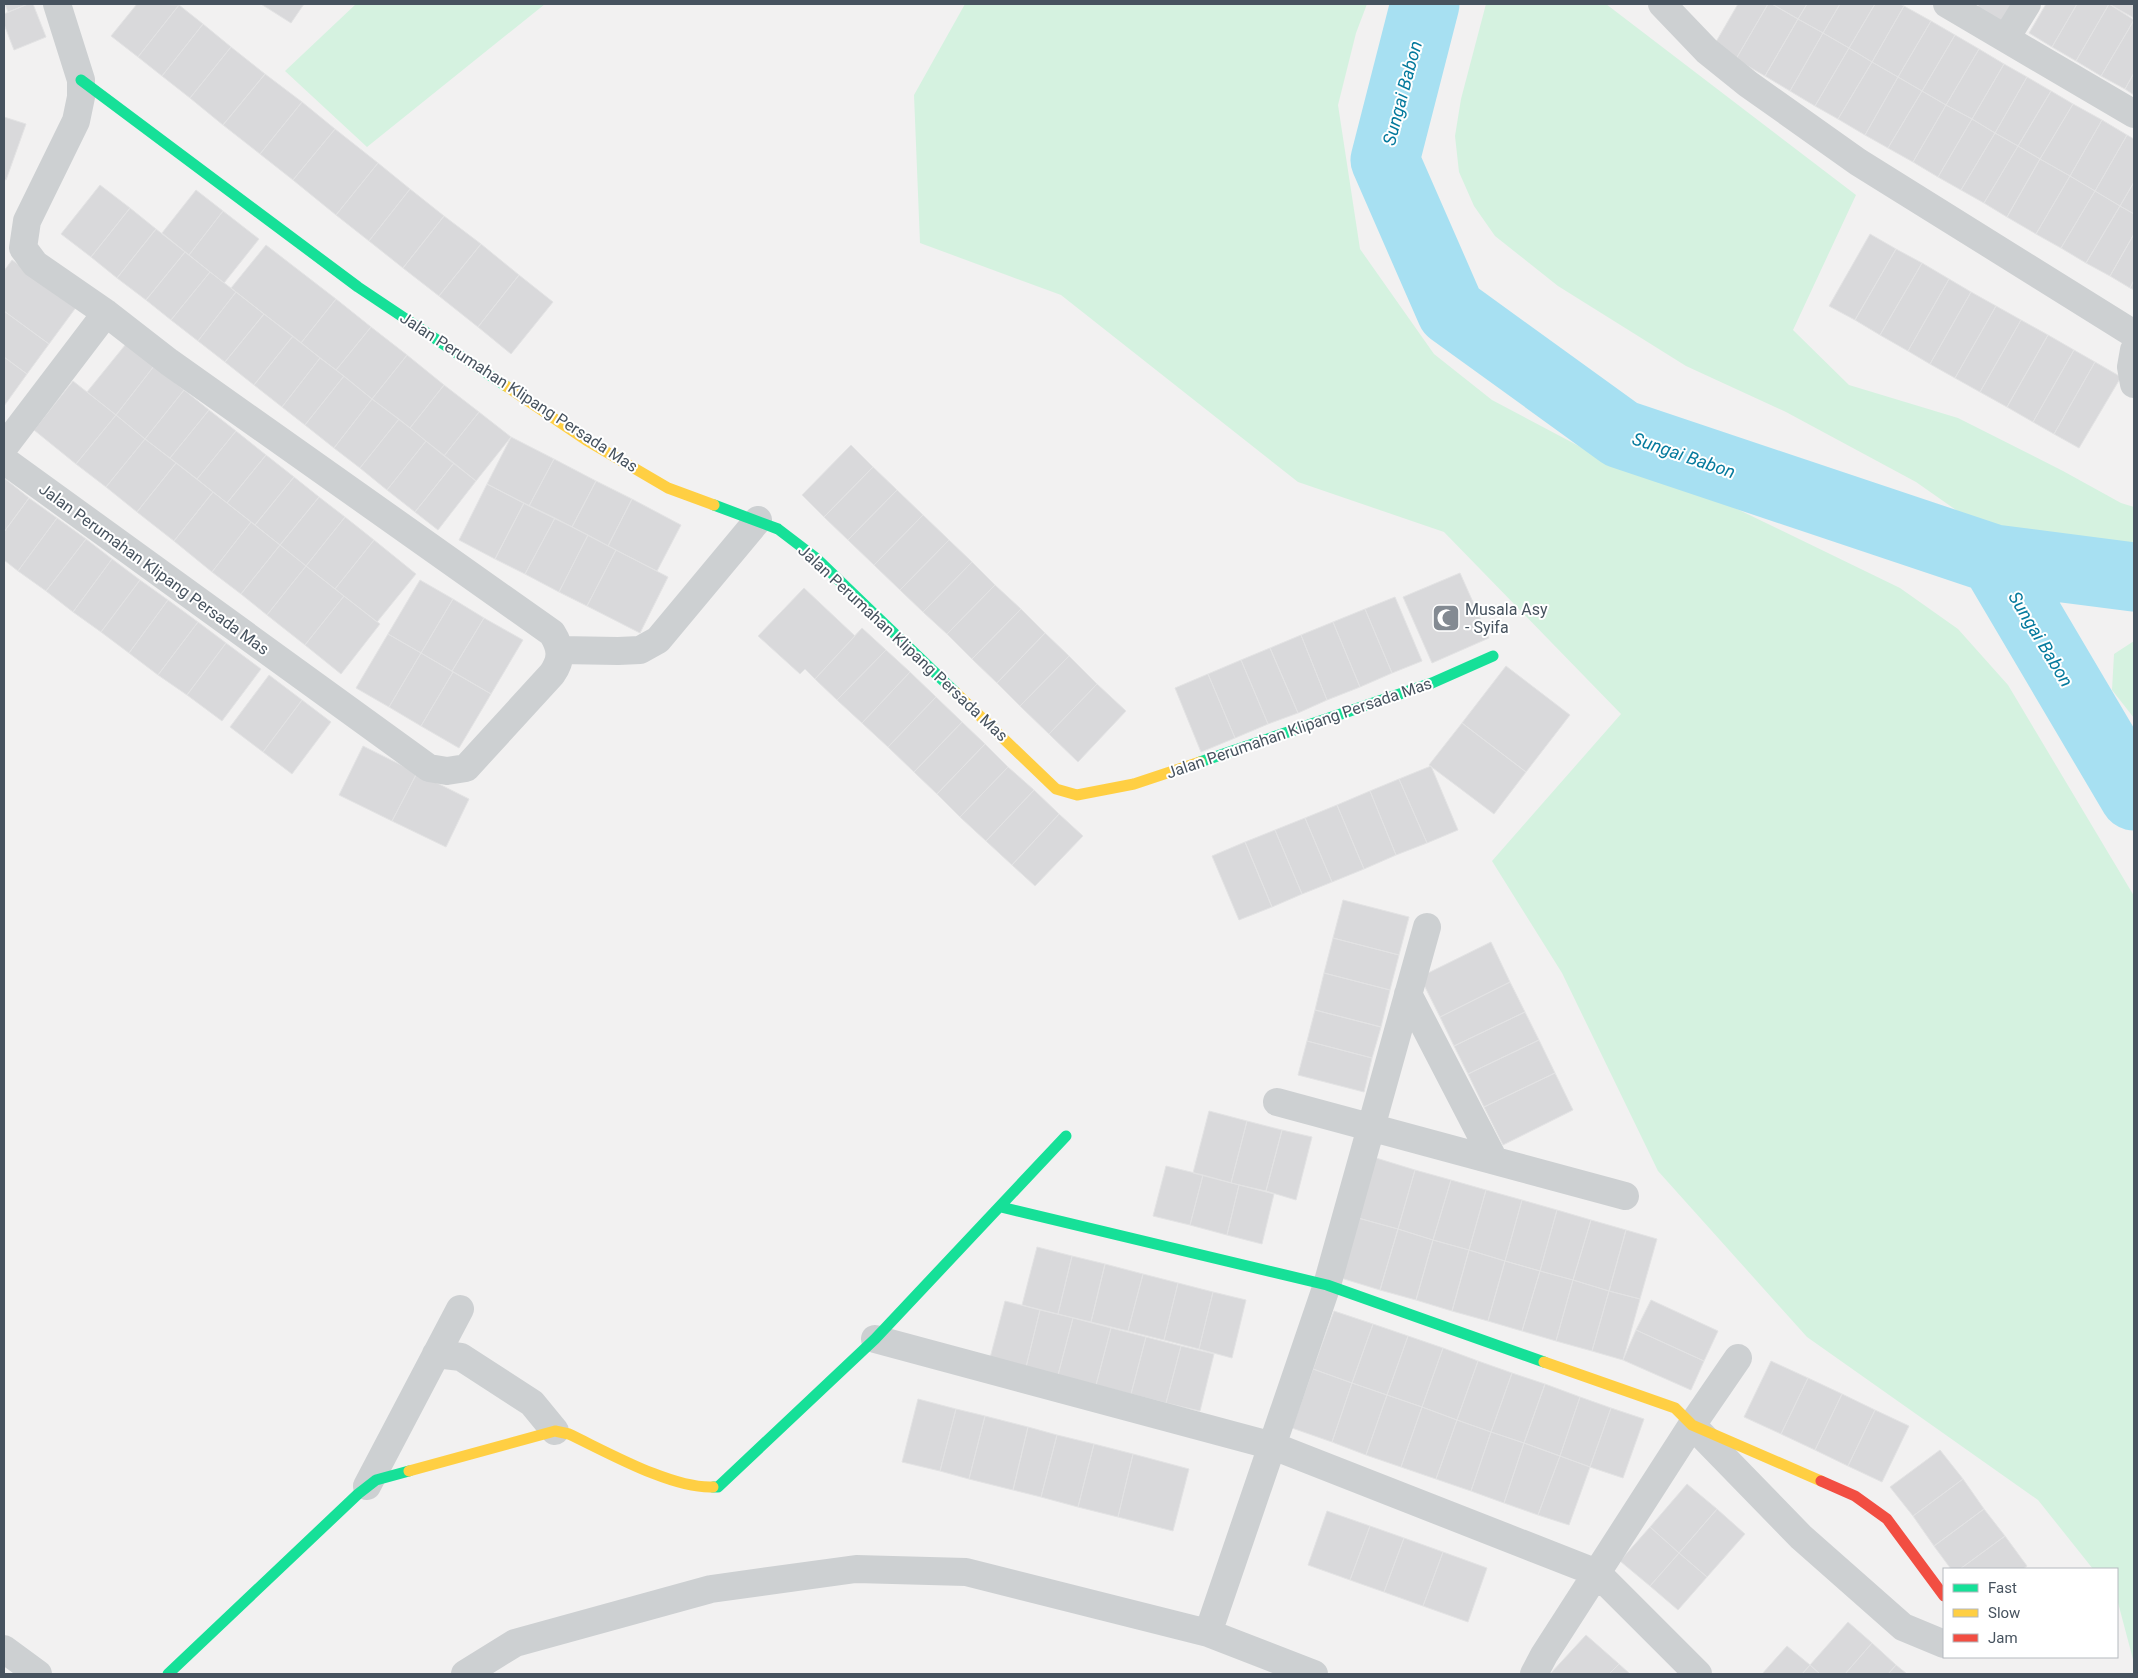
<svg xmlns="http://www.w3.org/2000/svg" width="2138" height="1678" font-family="Roboto,sans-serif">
  <rect width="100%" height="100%" fill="#f2f1f1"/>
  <path fill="#d5f2e0" d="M356,4H545L367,147L285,71Z
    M965,4H1367L1356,33L1338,105L1360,249L1434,354L1492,400L1592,453L1665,483L1704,493L1900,588L1958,629L2008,685L2134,896V1663L2117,1599V1569H2093L2038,1500L1807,1337L1658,1171L1562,973L1492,861L1621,714L1444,532L1298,482L1061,295L920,243L914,95Z
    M1486,4H1606L1856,195L1793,330L1849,385L1958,418L2063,471L2121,503L2134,507V551L2115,547L2012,534L1976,524L1916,482L1786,412L1686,366L1558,286L1495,236L1474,206L1459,172L1455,136L1461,99Z
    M2134,641V718L2112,690L2114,654Z"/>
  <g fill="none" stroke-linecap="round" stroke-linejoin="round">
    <path stroke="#a7e0f2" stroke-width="69" d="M1425,4L1385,160L1451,311L1621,434L1994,559L2134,796
      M1994,559L2134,577"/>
  </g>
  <path fill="#d9d9db" stroke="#e3e3e4" d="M5,4H28L8,12Z
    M28,4H33L46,37L14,50L4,24V14Z
    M137,4L179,5L138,57L111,36Z
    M261,4H304L291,23Z
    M1738,4H1768L1736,59L1713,47Z
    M1768,4H1772L1798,19L1765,76L1736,59Z
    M1772,4H1807L1798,19Z
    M1807,4H1840L1823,33L1798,19Z
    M1840,4H1875L1849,48L1823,33Z
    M1875,4H1900L1904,6L1872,62L1849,48Z
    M1979,4H2015L2004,24L1977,8Z
    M2046,4H2077L2052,47L2029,33Z
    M2077,4H2109L2076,61L2052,47Z
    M2109,4L2134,20L2101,76L2076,61Z
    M2109,4H2134V18Z
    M179,5L203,24L162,76L138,57Z
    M1904,6L1931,21L1898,77L1872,62Z
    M1798,19L1823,33L1790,91L1765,76Z
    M2134,20V73L2125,89L2101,76Z
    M1931,21L1955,35L1922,91L1898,77Z
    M203,24L231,47L190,98L162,76Z
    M1823,33L1849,48L1815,106L1790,91Z
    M1955,35L1979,49L1946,105L1922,91Z
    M231,47L265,74L223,125L190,98Z
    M1849,48L1872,62L1838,119L1815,106Z
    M1979,49L2004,64L1972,119L1946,105Z
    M1872,62L1898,77L1865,135L1838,119Z
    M2004,64L2027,77L1995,133L1972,119Z
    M2134,73V95L2125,89Z
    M265,74L302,102L260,154L223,125Z
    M1898,77L1922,91L1888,148L1865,135Z
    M2027,77L2051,91L2018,146L1995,133Z
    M1922,91L1946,105L1913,162L1888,148Z
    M2051,91L2073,104L2040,159L2018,146Z
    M302,102L335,129L293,180L260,154Z
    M2073,104L2102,120L2070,176L2040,159Z
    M1946,105L1972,119L1938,177L1913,162Z
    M4,117L26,124L6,180L4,179Z
    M1972,119L1995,133L1961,190L1938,177Z
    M2102,120L2127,135L2095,191L2070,176Z
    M335,129L378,163L336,215L293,180Z
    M1995,133L2018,146L1984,203L1961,190Z
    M2127,135L2134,139V182L2120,206L2095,191Z
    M2018,146L2040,159L2007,217L1984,203Z
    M2040,159L2070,176L2036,234L2007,217Z
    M378,163L410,189L369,241L336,215Z
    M2070,176L2095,191L2061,248L2036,234Z
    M2134,182V214L2120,206Z
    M100,185L130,208L91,257L61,234Z
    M410,189L444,216L403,268L369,241Z
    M196,190L223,211L189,255L162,233Z
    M2095,191L2120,206L2086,263L2061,248Z
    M2120,206L2134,214V234L2110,276L2086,263Z
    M130,208L156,229L117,278L91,257Z
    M223,211L259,239L224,283L189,255Z
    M444,216L481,244L439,296L403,268Z
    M156,229L185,252L146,300L117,278Z
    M1870,234L1896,249L1855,320L1829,306Z
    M2134,234V280L2130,288L2110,276Z
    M481,244L519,275L478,327L439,296Z
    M266,245L336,299L301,343L231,288Z
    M1896,249L1922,263L1880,335L1855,320Z
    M185,252L210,272L171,320L146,300Z
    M12,260L77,306L49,344L4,311V271Z
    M1922,263L1949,279L1908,351L1880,335Z
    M210,272L236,292L198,341L171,320Z
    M519,275L553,302L511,354L478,327Z
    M1949,279L1971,292L1930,364L1908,351Z
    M2134,280V290L2130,288Z
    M236,292L264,314L225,362L198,341Z
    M1971,292L1996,306L1955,378L1930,364Z
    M336,299L371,327L336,370L301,343Z
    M1996,306L2021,320L1980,392L1955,378Z
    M4,311L49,344L27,374L4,357Z
    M264,314L293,336L254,385L225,362Z
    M2021,320L2048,335L2007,407L1980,392Z
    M371,327L407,355L372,399L336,370Z
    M2048,335L2074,350L2033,422L2007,407Z
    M293,336L320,358L282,407L254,385Z
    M126,344L154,366L116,415L87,392Z
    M2074,350L2095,362L2054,434L2033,422Z
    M407,355L444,385L410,428L372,399Z
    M4,357L27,374L4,406Z
    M320,358L344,376L305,425L282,407Z
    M2095,362L2121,377L2079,448L2054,434Z
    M154,366L184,390L145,439L116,415Z
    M344,376L372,399L334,448L305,425Z
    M73,381L116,415L76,464L34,430Z
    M444,385L479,412L444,456L410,428Z
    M184,390L209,410L170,458L145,439Z
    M372,399L399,419L360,468L334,448Z
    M209,410L236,431L197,479L170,458Z
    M479,412L511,437L476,481L444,456Z
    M116,415L145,439L106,487L76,464Z
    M399,419L426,441L387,490L360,468Z
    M236,431L266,455L227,503L197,479Z
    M511,437L554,459L529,506L487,484Z
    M145,439L176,463L137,512L106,487Z
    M426,441L454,463L415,512L387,490Z
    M851,445L873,467L824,517L802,495Z
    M266,455L294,477L255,525L227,503Z
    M554,459L596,481L572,527L529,506Z
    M176,463L213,492L174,541L137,512Z
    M454,463L476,481L438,530L415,512Z
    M873,467L897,490L848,540L824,517Z
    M294,477L319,497L280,545L255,525Z
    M4,478L29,498L4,532Z
    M596,481L632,499L608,546L572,527Z
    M487,484L524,503L495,559L459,540Z
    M897,490L923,515L874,565L848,540Z
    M213,492L251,522L212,572L174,541Z
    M319,497L345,517L306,566L280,545Z
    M29,498L57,518L18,571L4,560V532Z
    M632,499L681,525L657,571L608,546Z
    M524,503L555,518L525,574L495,559Z
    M923,515L949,540L900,590L874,565Z
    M345,517L374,540L335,589L306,566Z
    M57,518L86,539L46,591L18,571Z
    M555,518L588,535L559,592L525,574Z
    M251,522L280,545L241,594L212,572Z
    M588,535L616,550L587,606L559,592Z
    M86,539L112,559L73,612L46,591Z
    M374,540L416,574L377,622L335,589Z
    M949,540L972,562L923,612L900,590Z
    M280,545L306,566L267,615L241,594Z
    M616,550L668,577L640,633L587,606Z
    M112,559L140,580L101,632L73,612Z
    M972,562L995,585L947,634L923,612Z
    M306,566L344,596L305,645L267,615Z
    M1460,573L1489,638L1432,663L1403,597Z
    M140,580L168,600L129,653L101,632Z
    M420,580L453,599L421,653L388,634Z
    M995,585L1021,609L972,659L947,634Z
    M804,588L855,636L815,679L805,669L800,674L758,636Z
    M344,596L380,624L341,674L305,645Z
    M1395,597L1422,661L1392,673L1365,609Z
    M453,599L484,618L452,671L421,653Z
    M168,600L198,622L158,675L129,653Z
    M1021,609L1045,633L997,683L972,659Z
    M1365,609L1392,673L1360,687L1333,622Z
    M484,618L523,640L491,694L452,671Z
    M198,622L226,643L187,695L158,675Z
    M1333,622L1360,687L1327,700L1301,635Z
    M862,628L886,650L837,700L815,679Z
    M1045,633L1069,656L1020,706L997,683Z
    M388,634L421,653L389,707L356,688Z
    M1301,635L1327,700L1298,713L1270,648Z
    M226,643L261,669L222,721L187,695Z
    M1270,648L1298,713L1268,724L1241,660Z
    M886,650L910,672L862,723L837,700Z
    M421,653L453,672L421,726L389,707Z
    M1069,656L1097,684L1049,734L1020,706Z
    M1241,660L1268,724L1235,738L1208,674Z
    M1506,666L1570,715L1526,772L1462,723Z
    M453,672L491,694L459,748L421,726Z
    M910,672L936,697L888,747L862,723Z
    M1208,674L1235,738L1201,752L1175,688Z
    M269,675L302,700L263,752L230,727Z
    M1097,684L1126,711L1078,762L1049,734Z
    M936,697L962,722L914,772L888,747Z
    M302,700L331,722L292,774L263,752Z
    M962,722L985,744L937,794L914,772Z
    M1462,723L1526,772L1494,814L1429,765Z
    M985,744L1008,767L960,817L937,794Z
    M363,746L417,773L392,821L339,795Z
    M1431,766L1458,830L1427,843L1399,779Z
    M1008,767L1034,790L986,841L960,817Z
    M417,773L469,799L446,847L392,821Z
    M1399,779L1427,843L1396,855L1370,791Z
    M1034,790L1059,814L1012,865L986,841Z
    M1370,791L1396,855L1364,869L1337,805Z
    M1337,805L1364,869L1332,882L1305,818Z
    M1059,814L1083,836L1035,886L1012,865Z
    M1305,818L1332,882L1302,894L1275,830Z
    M1275,830L1302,894L1272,907L1245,842Z
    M1245,842L1272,907L1239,920L1212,856Z
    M1343,900L1409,917L1399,955L1333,938Z
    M1333,938L1399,955L1390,990L1324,973Z
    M1491,942L1510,982L1440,1017L1420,977Z
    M1324,973L1390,990L1381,1027L1315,1010Z
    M1510,982L1525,1012L1454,1046L1440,1017Z
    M1315,1010L1381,1027L1372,1058L1307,1041Z
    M1525,1012L1539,1040L1468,1074L1454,1046Z
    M1539,1040L1555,1073L1484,1107L1468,1074Z
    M1307,1041L1372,1058L1364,1092L1298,1075Z
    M1555,1073L1573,1110L1503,1145L1484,1107Z
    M1209,1111L1247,1121L1231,1183L1193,1173Z
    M1247,1121L1282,1130L1266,1191L1231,1183Z
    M1282,1130L1312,1137L1296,1200L1266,1191Z
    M1376,1158L1415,1170L1398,1229L1358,1218Z
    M1166,1166L1203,1175L1190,1225L1153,1216Z
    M1415,1170L1451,1180L1433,1240L1398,1229Z
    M1203,1175L1239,1185L1227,1235L1190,1225Z
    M1451,1180L1486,1190L1469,1250L1433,1240Z
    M1239,1185L1274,1194L1262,1244L1227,1235Z
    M1486,1190L1522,1200L1505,1261L1469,1250Z
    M1522,1200L1557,1210L1540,1271L1505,1261Z
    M1557,1210L1591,1220L1573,1280L1540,1271Z
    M1358,1218L1398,1229L1380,1290L1341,1278Z
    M1591,1220L1626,1230L1609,1291L1573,1280Z
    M1398,1229L1433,1240L1416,1300L1380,1290Z
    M1626,1230L1657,1239L1640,1299L1609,1291Z
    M1433,1240L1469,1250L1452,1311L1416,1300Z
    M1037,1247L1072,1256L1058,1314L1022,1305Z
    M1469,1250L1505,1261L1488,1321L1452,1311Z
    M1072,1256L1105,1264L1091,1322L1058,1314Z
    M1505,1261L1540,1271L1522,1331L1488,1321Z
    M1105,1264L1143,1274L1128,1331L1091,1322Z
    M1540,1271L1573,1280L1556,1341L1522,1331Z
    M1143,1274L1178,1283L1164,1340L1128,1331Z
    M1573,1280L1609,1291L1592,1351L1556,1341Z
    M1178,1283L1213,1292L1199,1349L1164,1340Z
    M1609,1291L1640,1299L1623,1360L1592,1351Z
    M1213,1292L1246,1300L1232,1358L1199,1349Z
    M1651,1300L1718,1331L1704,1361L1636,1330Z
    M1005,1301L1040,1310L1026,1367L990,1358Z
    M1040,1310L1073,1318L1058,1375L1026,1367Z
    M1334,1311L1373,1324L1352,1383L1313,1369Z
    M1073,1318L1111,1328L1096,1385L1058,1375Z
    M1373,1324L1408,1336L1387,1395L1352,1383Z
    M1111,1328L1146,1337L1131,1394L1096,1385Z
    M1636,1330L1704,1361L1691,1390L1623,1360Z
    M1408,1336L1443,1348L1422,1407L1387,1395Z
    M1146,1337L1181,1346L1166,1403L1131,1394Z
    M1181,1346L1214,1354L1200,1411L1166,1403Z
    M1443,1348L1478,1361L1457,1420L1422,1407Z
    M1478,1361L1512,1373L1491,1432L1457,1420Z
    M1771,1361L1808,1378L1781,1434L1744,1417Z
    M1313,1369L1352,1383L1332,1442L1292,1428Z
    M1512,1373L1545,1384L1524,1443L1491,1432Z
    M1808,1378L1842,1394L1815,1450L1781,1434Z
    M1352,1383L1387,1395L1366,1455L1332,1442Z
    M1545,1384L1580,1397L1560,1456L1524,1443Z
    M1842,1394L1875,1410L1848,1466L1815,1450Z
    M1387,1395L1422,1407L1401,1467L1366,1455Z
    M1580,1397L1611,1408L1590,1467L1560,1456Z
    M918,1399L956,1409L940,1471L902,1462Z
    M1422,1407L1457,1420L1436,1479L1401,1467Z
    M1611,1408L1644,1419L1623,1478L1590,1467Z
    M956,1409L985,1416L969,1479L940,1471Z
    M1875,1410L1909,1426L1882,1482L1848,1466Z
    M985,1416L1028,1427L1013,1490L969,1479Z
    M1457,1420L1491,1432L1471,1491L1436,1479Z
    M1028,1427L1057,1435L1041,1497L1013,1490Z
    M1491,1432L1524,1443L1504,1503L1471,1491Z
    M1057,1435L1094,1444L1078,1507L1041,1497Z
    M1524,1443L1560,1456L1538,1515L1504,1503Z
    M1094,1444L1133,1454L1118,1517L1078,1507Z
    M1940,1450L1963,1479L1913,1516L1890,1487Z
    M1133,1454L1189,1469L1173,1531L1118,1517Z
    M1560,1456L1590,1467L1569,1525L1538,1515Z
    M1963,1479L1984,1509L1934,1546L1913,1516Z
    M1687,1484L1717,1509L1679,1553L1650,1527Z
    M1717,1509L1745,1534L1707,1577L1679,1553Z
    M1984,1509L2005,1536L1960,1569H1951L1934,1546Z
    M1327,1511L1370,1526L1350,1580L1308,1565Z
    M1370,1526L1404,1538L1384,1592L1350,1580Z
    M1650,1527L1679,1553L1650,1586L1620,1561Z
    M2005,1536L2027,1566L2023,1569H1960Z
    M1404,1538L1443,1552L1423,1606L1384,1592Z
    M1443,1552L1487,1568L1468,1622L1423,1606Z
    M1679,1553L1707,1577L1678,1610L1650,1586Z
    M1848,1622L1872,1643L1845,1674H1820L1810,1665Z
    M1586,1635L1619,1664L1609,1674H1550Z
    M1872,1643L1896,1665L1888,1674H1845Z
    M1787,1646L1810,1665L1802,1674H1762Z
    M1619,1664L1630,1674H1609Z
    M1810,1665L1820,1674H1802Z
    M1896,1665L1907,1674H1888Z"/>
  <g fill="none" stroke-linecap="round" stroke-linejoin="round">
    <path stroke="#cdd0d2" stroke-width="28" d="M1662,4L1707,51L1748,84L1858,162L2134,334
      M1947,4L2134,114
      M2006,38L2027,4
      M2134,350L2131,367L2134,384
      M4,447L106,313
      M4,460L429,768L447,771L466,768L552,674C562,659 562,649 552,633L169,362L106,313L35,264L23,248L27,221L76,121L81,97V80L57,4
      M560,650L618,651L640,650L658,640L758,520
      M1408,994L1494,1160
      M1277,1102L1625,1196
      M875,1339L1273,1446L1597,1573L1698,1674
      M436,1354L461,1357L532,1403L555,1431
      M1692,1425L1801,1537L1903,1627L1944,1644
      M367,1486L460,1309
      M1208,1633L1327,1285L1427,927
      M4,1649L38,1674
      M465,1674L515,1643L711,1589L856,1569L966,1572L1208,1633L1314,1674
      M1534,1674L1544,1655L1692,1425L1738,1358"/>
    <path stroke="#16e098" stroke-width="11" d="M81,80L358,287L506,386
      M714,505L778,529L816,558L955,692
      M1200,762L1432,683L1493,656
      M1001,1207L1327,1285L1544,1362
      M713,1487H718L875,1339L1066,1136
      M168,1674L358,1494L376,1480L409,1471"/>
    <path stroke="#ffcf43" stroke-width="11" d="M506,386L586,440L668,488L714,505
      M955,692L1056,789L1077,795L1134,784L1200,762
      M1544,1362L1675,1408L1692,1425L1821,1481
      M409,1471L555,1431L569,1434C607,1452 672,1489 713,1487"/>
    <path stroke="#f24e42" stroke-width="11" d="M1821,1481L1855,1496L1887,1519L1944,1596"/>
  </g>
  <defs>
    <g id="mosque-square" transform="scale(1.4375)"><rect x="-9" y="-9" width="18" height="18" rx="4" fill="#838a92" stroke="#fff"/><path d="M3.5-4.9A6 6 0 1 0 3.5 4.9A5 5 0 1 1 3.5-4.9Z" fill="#fff"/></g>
  </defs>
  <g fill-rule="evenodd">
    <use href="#mosque-square" x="1446" y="618"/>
  </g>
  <g text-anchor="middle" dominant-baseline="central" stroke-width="4" stroke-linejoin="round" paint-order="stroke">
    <g font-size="16" fill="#47535f" stroke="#fff">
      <text transform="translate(519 392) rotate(33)">Jalan Perumahan Klipang Persada Mas</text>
      <text transform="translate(154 569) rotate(36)">Jalan Perumahan Klipang Persada Mas</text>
      <text transform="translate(903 643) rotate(43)">Jalan Perumahan Klipang Persada Mas</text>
      <text transform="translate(1299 728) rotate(-19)">Jalan Perumahan Klipang Persada Mas</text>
    </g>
    <g font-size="16" fill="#47535f" stroke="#fff" text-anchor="start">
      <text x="1465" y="609">Musala Asy<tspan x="1465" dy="18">- Syifa</tspan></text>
    </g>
    <g font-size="18" font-style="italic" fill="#057a9d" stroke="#fff">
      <text transform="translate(1402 93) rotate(-75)">Sungai Babon</text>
      <text transform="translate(1684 455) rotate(19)">Sungai Babon</text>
      <text transform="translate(2041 639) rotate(59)">Sungai Babon</text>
    </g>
  </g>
  <rect width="2138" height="1678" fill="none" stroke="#47535f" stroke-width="10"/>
  <rect x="1943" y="1568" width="175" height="90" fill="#ffffff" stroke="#b5babf"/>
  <rect x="1953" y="1584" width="25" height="8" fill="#16e098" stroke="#b5babf"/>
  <text x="1988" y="1593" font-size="15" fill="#47535f">Fast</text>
  <rect x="1953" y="1609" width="25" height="8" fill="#ffcf43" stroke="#b5babf"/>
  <text x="1988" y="1618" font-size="15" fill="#47535f">Slow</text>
  <rect x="1953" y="1634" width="25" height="8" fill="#f24e42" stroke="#b5babf"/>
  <text x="1988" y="1643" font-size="15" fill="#47535f">Jam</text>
</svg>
